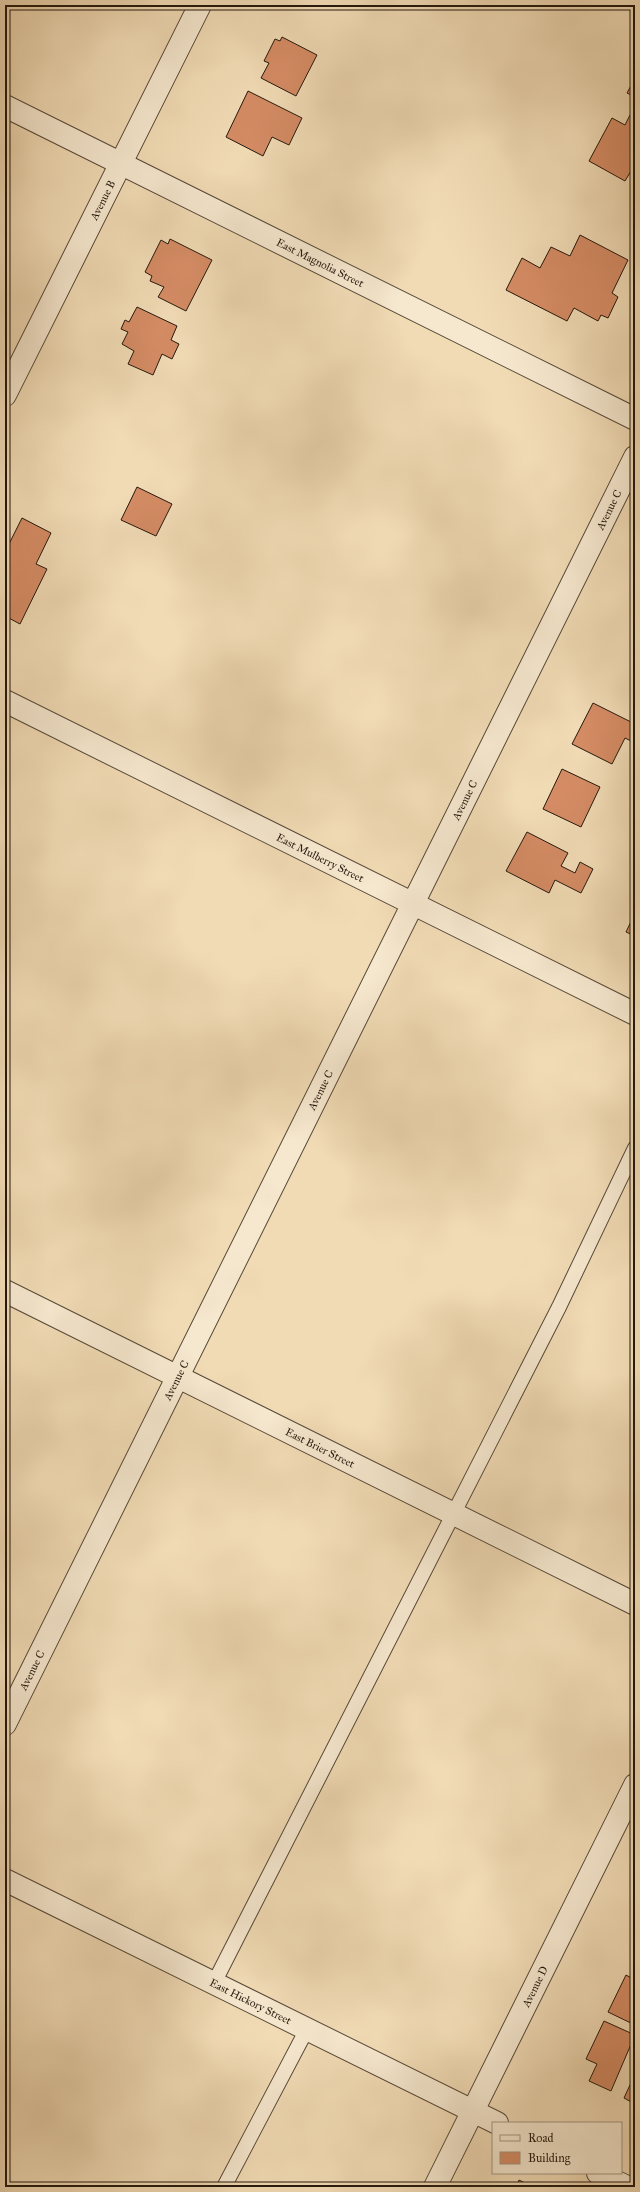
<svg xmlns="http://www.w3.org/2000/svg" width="640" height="2192" font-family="'IM FELL Great Primer',serif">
  <rect width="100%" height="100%" fill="#f1dbb5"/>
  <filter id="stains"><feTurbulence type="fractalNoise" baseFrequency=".005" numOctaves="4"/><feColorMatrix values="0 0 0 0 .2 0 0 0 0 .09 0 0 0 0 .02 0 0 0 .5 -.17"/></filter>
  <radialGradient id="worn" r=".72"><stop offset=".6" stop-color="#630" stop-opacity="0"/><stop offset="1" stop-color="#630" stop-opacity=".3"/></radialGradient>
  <path fill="#d58c65" stroke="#24180d" d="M282,37L317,55L296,96L261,78L269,63L264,61L275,39L280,41Z
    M635,78V97L627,93Z
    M248,91L302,118L289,145L272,137L263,156L226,137Z
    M630,115L635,118V173L631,171L625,181L589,161L612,118L625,125Z
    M580,235L628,260L612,293L618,297L608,318L601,315L598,321L574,308L567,321L506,290L522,258L540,268L551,247L570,256Z
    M170,239L212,260L186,311L158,297L164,287L150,281L152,276L145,272L161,240L168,244Z
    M137,307L177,326L171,340L179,344L172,359L162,354L153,375L128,364L134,351L122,344L128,332L121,329L125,320L129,322Z
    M137,487L172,504L156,536L121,520Z
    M22,518L51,533L36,564L47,569L20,624L5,616V552Z
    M593,703L635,724V743L625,738L612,764L572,744Z
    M562,769L600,787L581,827L543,809Z
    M527,832L568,853L561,866L575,873L580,862L593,869L581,893L555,880L549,893L506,871Z
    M635,913V936L626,932Z
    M626,1975L635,1980V2025L608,2012Z
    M604,2021L635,2035L611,2091L589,2081L597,2064L586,2059Z
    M635,2074V2104L624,2098Z
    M519,2180L533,2187H516Z"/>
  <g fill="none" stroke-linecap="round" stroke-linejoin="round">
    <g stroke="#574937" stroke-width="16">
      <path id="lane" d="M214,1983L559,1307L635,1148
        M224,2187L307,2029"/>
    </g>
    <g stroke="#574937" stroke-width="24">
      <g id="street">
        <path id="s1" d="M5,106L635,419"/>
        <path id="s2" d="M5,395L200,5"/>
        <path id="s3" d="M5,701L635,1014"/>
        <path id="s4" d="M5,1291L635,1604"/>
        <path id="s5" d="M5,1724L635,457"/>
        <path id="s6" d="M5,1880L497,2123"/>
        <path d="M598,2173L627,2187"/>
        <path id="s7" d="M435,2187L635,1785"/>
      </g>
    </g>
    <use href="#lane" stroke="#f6e8cf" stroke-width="14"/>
    <use href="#street" stroke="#f6e8cf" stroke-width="22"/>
  </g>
  <g text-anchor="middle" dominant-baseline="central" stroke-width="3" stroke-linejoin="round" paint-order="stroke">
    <g font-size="11" fill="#24180d" stroke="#f6e8cf">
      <text stroke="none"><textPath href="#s2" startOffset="218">Avenue B</textPath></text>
      <text stroke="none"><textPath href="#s1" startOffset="352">East Magnolia Street</textPath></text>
      <text stroke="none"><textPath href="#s5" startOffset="1356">Avenue C</textPath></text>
      <text stroke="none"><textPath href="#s5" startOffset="1032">Avenue C</textPath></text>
      <text stroke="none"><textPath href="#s3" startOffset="352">East Mulberry Street</textPath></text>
      <text stroke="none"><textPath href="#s5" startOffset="708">Avenue C</textPath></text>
      <text stroke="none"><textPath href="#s5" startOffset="384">Avenue C</textPath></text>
      <text stroke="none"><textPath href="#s4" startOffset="352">East Brier Street</textPath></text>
      <text stroke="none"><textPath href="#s5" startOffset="60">Avenue C</textPath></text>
      <text stroke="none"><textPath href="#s7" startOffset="224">Avenue D</textPath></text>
      <text stroke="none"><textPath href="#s6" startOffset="274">East Hickory Street</textPath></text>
    </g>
  </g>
  <rect width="640" height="2192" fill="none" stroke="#f1dbb5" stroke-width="20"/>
  <rect x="6" y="6" width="628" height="2180" fill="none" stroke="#24180d" stroke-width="2"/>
  <rect x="10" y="10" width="620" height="2172" fill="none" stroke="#24180d"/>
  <rect x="492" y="2122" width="130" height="52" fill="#f6e8cf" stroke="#a29581"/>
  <rect x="500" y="2135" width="20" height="6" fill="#f6e8cf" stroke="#a29581"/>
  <text x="528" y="2142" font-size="12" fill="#24180d">Road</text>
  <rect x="500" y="2152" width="20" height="12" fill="#d58c65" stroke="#a29581"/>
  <text x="528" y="2162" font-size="12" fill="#24180d">Building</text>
  <rect width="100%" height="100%" filter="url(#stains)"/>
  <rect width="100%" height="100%" fill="url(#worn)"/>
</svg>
